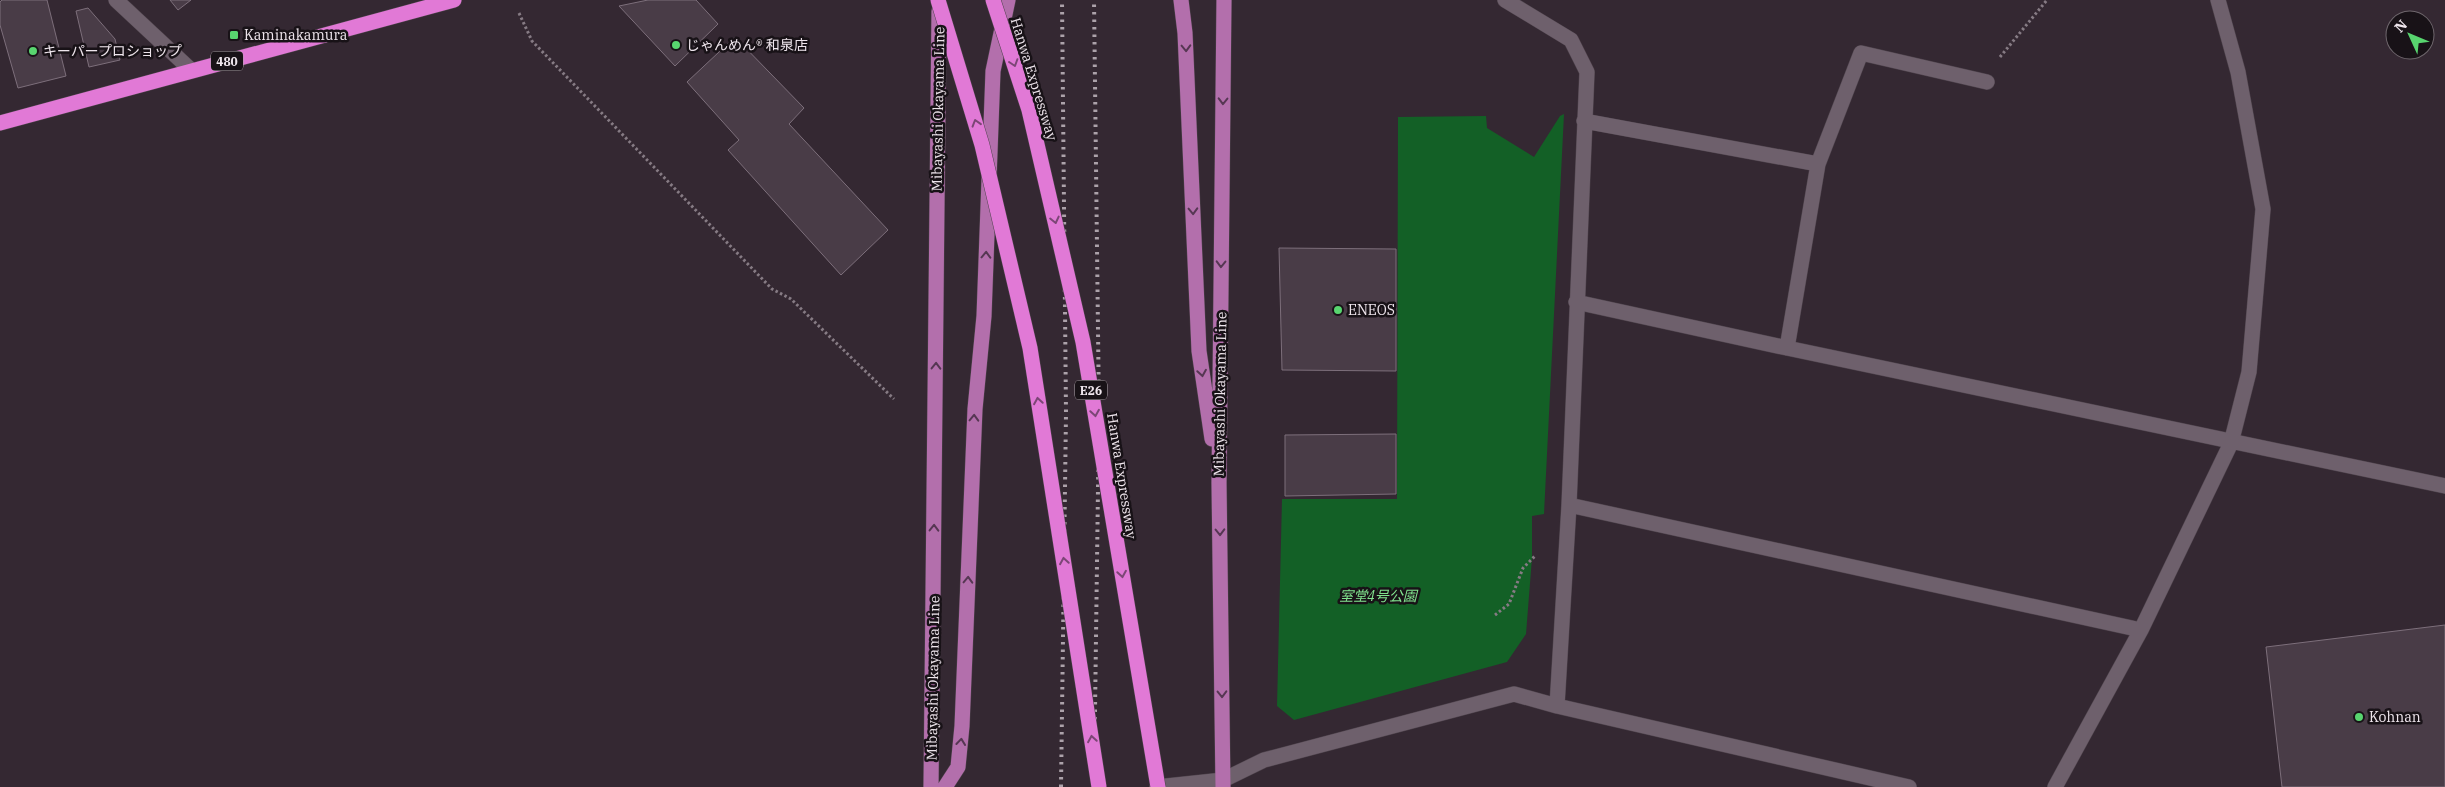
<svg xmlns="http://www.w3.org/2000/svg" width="2445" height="787" font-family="'IBM Plex Serif','Noto Sans JP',serif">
  <rect width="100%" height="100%" fill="#342832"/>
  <path fill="#136026" d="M1564,114L1544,514L1532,516V558L1526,634L1507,662L1294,720L1277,706L1282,499H1397L1398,117L1486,116L1487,128L1534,157L1560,116Z"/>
  <path fill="#493c47" stroke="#7d6f7b" d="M2,0H47L66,76L18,88L0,25V2Z
    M170,0H191L178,10Z
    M648,0H696L718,24L675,66L619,6Z
    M88,8L115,39L120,60L89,67L76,11Z
    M735,37L804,108L789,124L888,230L841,275L728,150L739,140L687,82Z
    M1279,248L1396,249V371L1282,370Z
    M1396,434V494L1285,496V435Z
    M2445,625V787H2282L2266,647Z"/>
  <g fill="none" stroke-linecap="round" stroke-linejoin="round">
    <g stroke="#4e434c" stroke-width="16">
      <path id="minor" d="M116,0L191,70
        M1584,121L1818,164
        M1576,302L1787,348L2445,486
        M1787,348L1818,164L1861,53L1987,82
        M1569,505L2141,630
        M1557,706L1909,787
        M1157,787L1223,780L1264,760L1514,694L1557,706L1569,505L1587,72L1571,40L1505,0
        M2055,787L2141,630L2231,443L2249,372L2263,209L2238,72L2218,0"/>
    </g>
    <g stroke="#4e434c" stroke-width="16">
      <path id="major" d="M1181,0L1185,33L1199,351L1212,439
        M931,787L939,11
        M945,787L958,767L962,726L975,409L984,316L993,71L1008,0
        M1223,787L1219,483L1224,0"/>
    </g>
    <g stroke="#4e434c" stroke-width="16">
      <path id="highway" d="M0,123L454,0"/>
    </g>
    <path stroke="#867b84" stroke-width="3" stroke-dasharray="2.5 2.5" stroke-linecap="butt" d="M519,13L532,41L772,289L791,299L894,399
      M2000,57L2047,0
      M1495,615L1509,604L1523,568L1536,555"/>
    <use href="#minor" stroke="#6e606c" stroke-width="15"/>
    <use href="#major" stroke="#b36fac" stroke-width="15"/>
    <use href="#highway" stroke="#e179d6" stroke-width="15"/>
    <path stroke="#aca2aa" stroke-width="4" stroke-dasharray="2.5 5" stroke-linecap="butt" d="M1061,787L1066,413L1062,0
      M1094,787L1099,413L1094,0"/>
    <g stroke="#4e434c" stroke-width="16" stroke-linecap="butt">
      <path id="highway-bridge" d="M938,0L982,145L1030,348L1099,787
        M993,0L1029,110L1083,342L1158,787"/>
    </g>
    <use href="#highway-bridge" stroke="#e179d6" stroke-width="15"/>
  </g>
  <defs><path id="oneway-chevron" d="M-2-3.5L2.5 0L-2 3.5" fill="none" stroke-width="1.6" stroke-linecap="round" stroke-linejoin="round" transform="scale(1.25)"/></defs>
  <g stroke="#563753">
    <use href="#oneway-chevron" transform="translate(1186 48) rotate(88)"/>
    <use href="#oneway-chevron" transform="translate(1223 101) rotate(91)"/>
    <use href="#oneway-chevron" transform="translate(1193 211) rotate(88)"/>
    <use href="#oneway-chevron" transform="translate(986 255) rotate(-88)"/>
    <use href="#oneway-chevron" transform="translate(1221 264) rotate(91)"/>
    <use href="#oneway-chevron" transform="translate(936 366) rotate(-89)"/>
    <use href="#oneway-chevron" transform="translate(1202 373) rotate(81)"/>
    <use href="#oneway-chevron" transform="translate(974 418) rotate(-88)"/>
    <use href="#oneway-chevron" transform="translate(934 528) rotate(-89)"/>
    <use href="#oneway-chevron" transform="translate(1220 532) rotate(89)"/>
    <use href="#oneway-chevron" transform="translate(968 580) rotate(-88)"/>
    <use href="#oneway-chevron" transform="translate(1222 694) rotate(89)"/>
    <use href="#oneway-chevron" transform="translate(961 742) rotate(-84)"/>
  </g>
  <g stroke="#7c4676">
    <use href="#oneway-chevron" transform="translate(1014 63) rotate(72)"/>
    <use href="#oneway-chevron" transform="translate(976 123) rotate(-107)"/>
    <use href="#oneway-chevron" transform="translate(1055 220) rotate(77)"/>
    <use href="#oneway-chevron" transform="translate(1038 401) rotate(-99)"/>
    <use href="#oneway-chevron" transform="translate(1095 413) rotate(81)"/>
    <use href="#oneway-chevron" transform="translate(1064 561) rotate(-99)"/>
    <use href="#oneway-chevron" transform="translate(1122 574) rotate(81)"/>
    <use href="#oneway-chevron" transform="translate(1092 739) rotate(-99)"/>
  </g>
  <g fill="#58d56f" stroke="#181217" stroke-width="2">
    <rect x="229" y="30" width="10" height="10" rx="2.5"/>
    <circle cx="676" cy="45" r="5"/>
    <circle cx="33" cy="51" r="5"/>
    <circle cx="1338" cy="310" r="5"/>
    <circle cx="2359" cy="717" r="5"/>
  </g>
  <g text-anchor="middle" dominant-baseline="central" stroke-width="5" stroke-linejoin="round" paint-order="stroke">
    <g fill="#181217" stroke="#aea6ac" stroke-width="1">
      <rect x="211" y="51.5" width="32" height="19" rx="4"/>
      <rect x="1075" y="380.5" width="32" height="19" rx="4"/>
    </g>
    <g font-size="12" font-weight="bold" fill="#eee5ec">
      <text x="227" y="61">480</text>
      <text x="1091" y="390">E26</text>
    </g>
    <g font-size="14" fill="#eee5ec" stroke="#181217" text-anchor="start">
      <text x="244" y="35">Kaminakamura</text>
      <text x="686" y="45">じゃんめん® 和泉店</text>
      <text x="43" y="51">キーパープロショップ</text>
      <text x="1348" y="310">ENEOS</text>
      <text x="2369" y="717">Kohnan</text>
    </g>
    <g font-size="14" fill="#eee5ec" stroke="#181217">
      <text transform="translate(1034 79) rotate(73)">Hanwa Expressway</text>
      <text transform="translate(938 109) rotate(-89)">Mibayashi Okayama Line</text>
      <text transform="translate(1220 394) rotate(-89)">Mibayashi Okayama Line</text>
      <text transform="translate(1122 476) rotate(81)">Hanwa Expressway</text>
      <text transform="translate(933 678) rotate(-89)">Mibayashi Okayama Line</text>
    </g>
    <g font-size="14" font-style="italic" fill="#82e38f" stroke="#181217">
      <text x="1378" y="596">室堂4号公園</text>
    </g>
  </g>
  <g transform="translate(2410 35) rotate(314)"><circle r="24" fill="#181217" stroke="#6e666c"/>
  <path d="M0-4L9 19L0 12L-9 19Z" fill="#58d56f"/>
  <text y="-8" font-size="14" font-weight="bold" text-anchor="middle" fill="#eee5ec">N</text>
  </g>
</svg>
